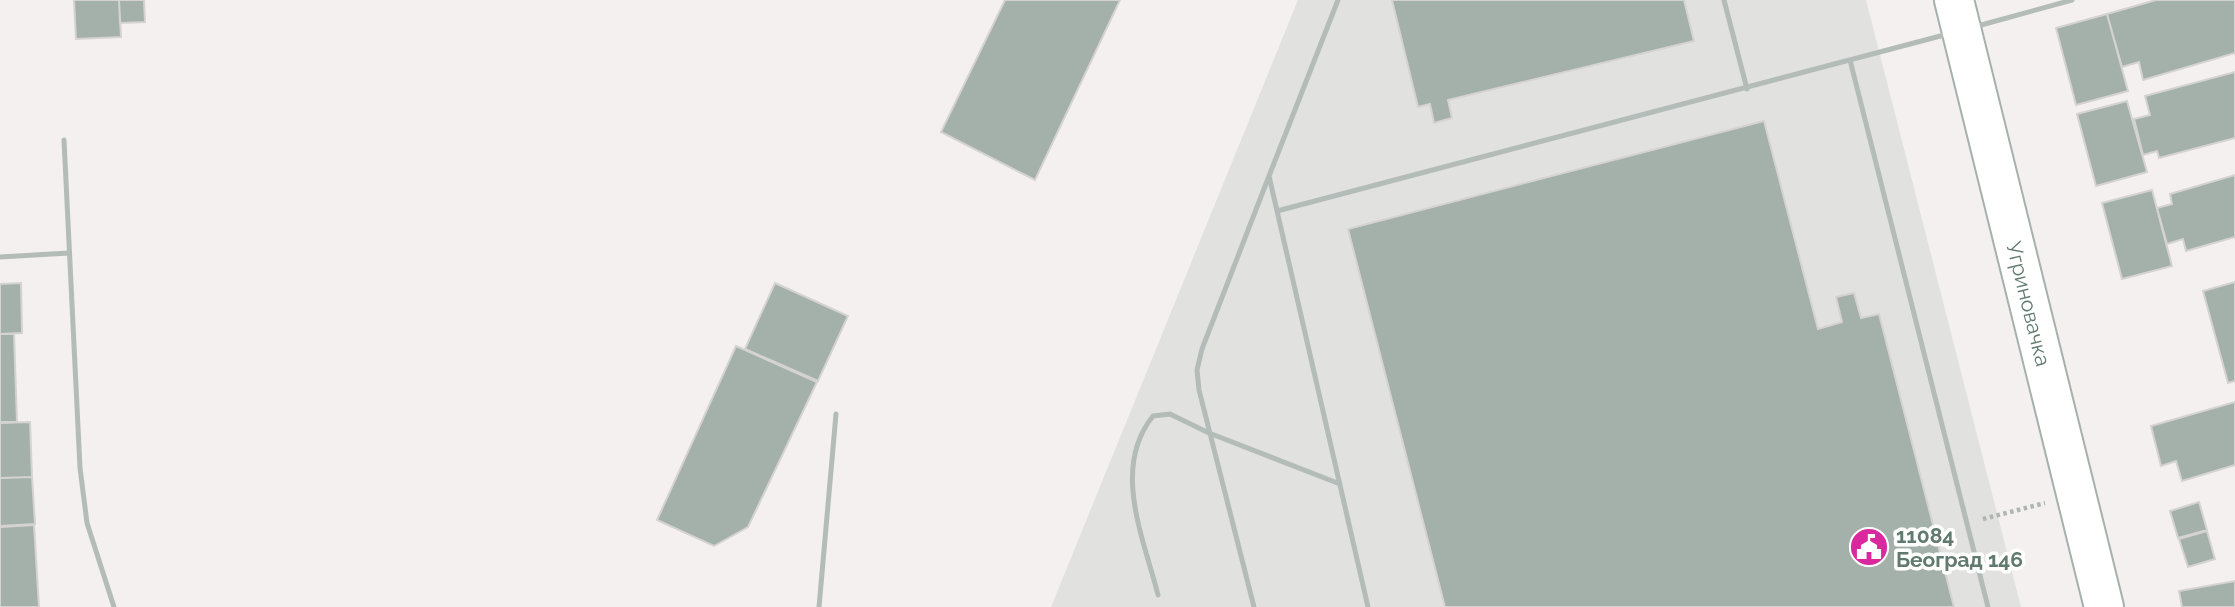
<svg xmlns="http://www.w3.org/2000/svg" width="2235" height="607" font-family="Raleway,sans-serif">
  <rect width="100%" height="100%" fill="#f3f0ef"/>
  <path fill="#e1e1e0" d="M1298,0H1866L2021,607H1051Z"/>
  <path fill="#a4b0aa" stroke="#d5d3d2" stroke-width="2" d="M74,0H119L121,37L76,39Z
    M119,0H144L145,22L120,23Z
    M1005,0H1120L1035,180L941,132Z
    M1392,0H1684L1694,41L1448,100L1452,118L1434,123L1430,104L1418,107Z
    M2156,0H2235V53L2143,80L2139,62L2122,67L2107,14Z
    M2107,14L2128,91L2076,105L2056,28Z
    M2235,72V138L2159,158L2157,151L2143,155L2134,119L2150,115L2145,96Z
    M2127,101L2147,172L2096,186L2077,114Z
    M1764,121L1818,329L1842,322L1836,297L1854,293L1861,318L1879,314L1954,607H1445L1348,229Z
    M2235,175V237L2186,251L2183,239L2167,244L2157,208L2172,204L2170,194Z
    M2152,190L2172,266L2122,279L2102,203Z
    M2235,282V381L2228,383L2203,291Z
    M21,283L22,333L0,334V284Z
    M775,283L848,316L818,381L745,349Z
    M0,334H14L17,422H0Z
    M736,346L817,382L748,527L714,546L657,520Z
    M2235,402V465L2182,481L2176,461L2161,466L2151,426Z
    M30,422L32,477L0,478V423Z
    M32,477L35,524L0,526V478Z
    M2199,502L2207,530L2178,538L2170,511Z
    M34,525L39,607H0V527Z
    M2207,531L2215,559L2188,567L2179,539Z
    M2235,581V607H2182L2179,591Z"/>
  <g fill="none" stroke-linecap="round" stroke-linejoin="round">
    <g stroke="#a6b1ac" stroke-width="42">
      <g id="secondary">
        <path id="s1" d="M1954,0L2104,607"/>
      </g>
    </g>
    <path stroke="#aeb5b2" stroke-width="4.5" stroke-dasharray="3.5 3.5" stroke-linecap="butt" d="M1983,519L2045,503"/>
    <path stroke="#b3bcb8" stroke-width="5" d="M1338,0L1269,176L1368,607
      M1724,0L1747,89
      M1974,27L2072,0
      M1850,60L1988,607
      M64,140L80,468L87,523L114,607
      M1277,211L1948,34
      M0,257L69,253
      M1158,595C1144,539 1111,468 1153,416L1170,414L1209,433L1340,484
      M819,607L836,414
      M1254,607L1199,390L1197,370L1202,349L1269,176"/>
    <use href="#secondary" stroke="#fff" stroke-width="38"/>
  </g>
  <defs>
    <g id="civic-disc" transform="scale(2.0125)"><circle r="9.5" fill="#da299f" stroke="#fff"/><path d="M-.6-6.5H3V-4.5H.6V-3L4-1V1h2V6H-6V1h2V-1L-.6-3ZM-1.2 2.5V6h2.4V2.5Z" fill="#fff"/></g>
  </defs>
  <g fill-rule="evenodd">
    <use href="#civic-disc" x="1869" y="547"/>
  </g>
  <g text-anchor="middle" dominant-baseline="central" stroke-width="7" stroke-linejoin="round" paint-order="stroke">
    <g font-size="21" fill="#607a6e" stroke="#fff">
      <text stroke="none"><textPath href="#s1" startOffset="313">Угриновачка</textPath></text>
    </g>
    <g font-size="21" font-weight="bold" fill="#607a6e" stroke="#fff" text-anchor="start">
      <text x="1896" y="535">11084<tspan x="1896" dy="24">Београд 146</tspan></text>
    </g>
  </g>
</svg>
